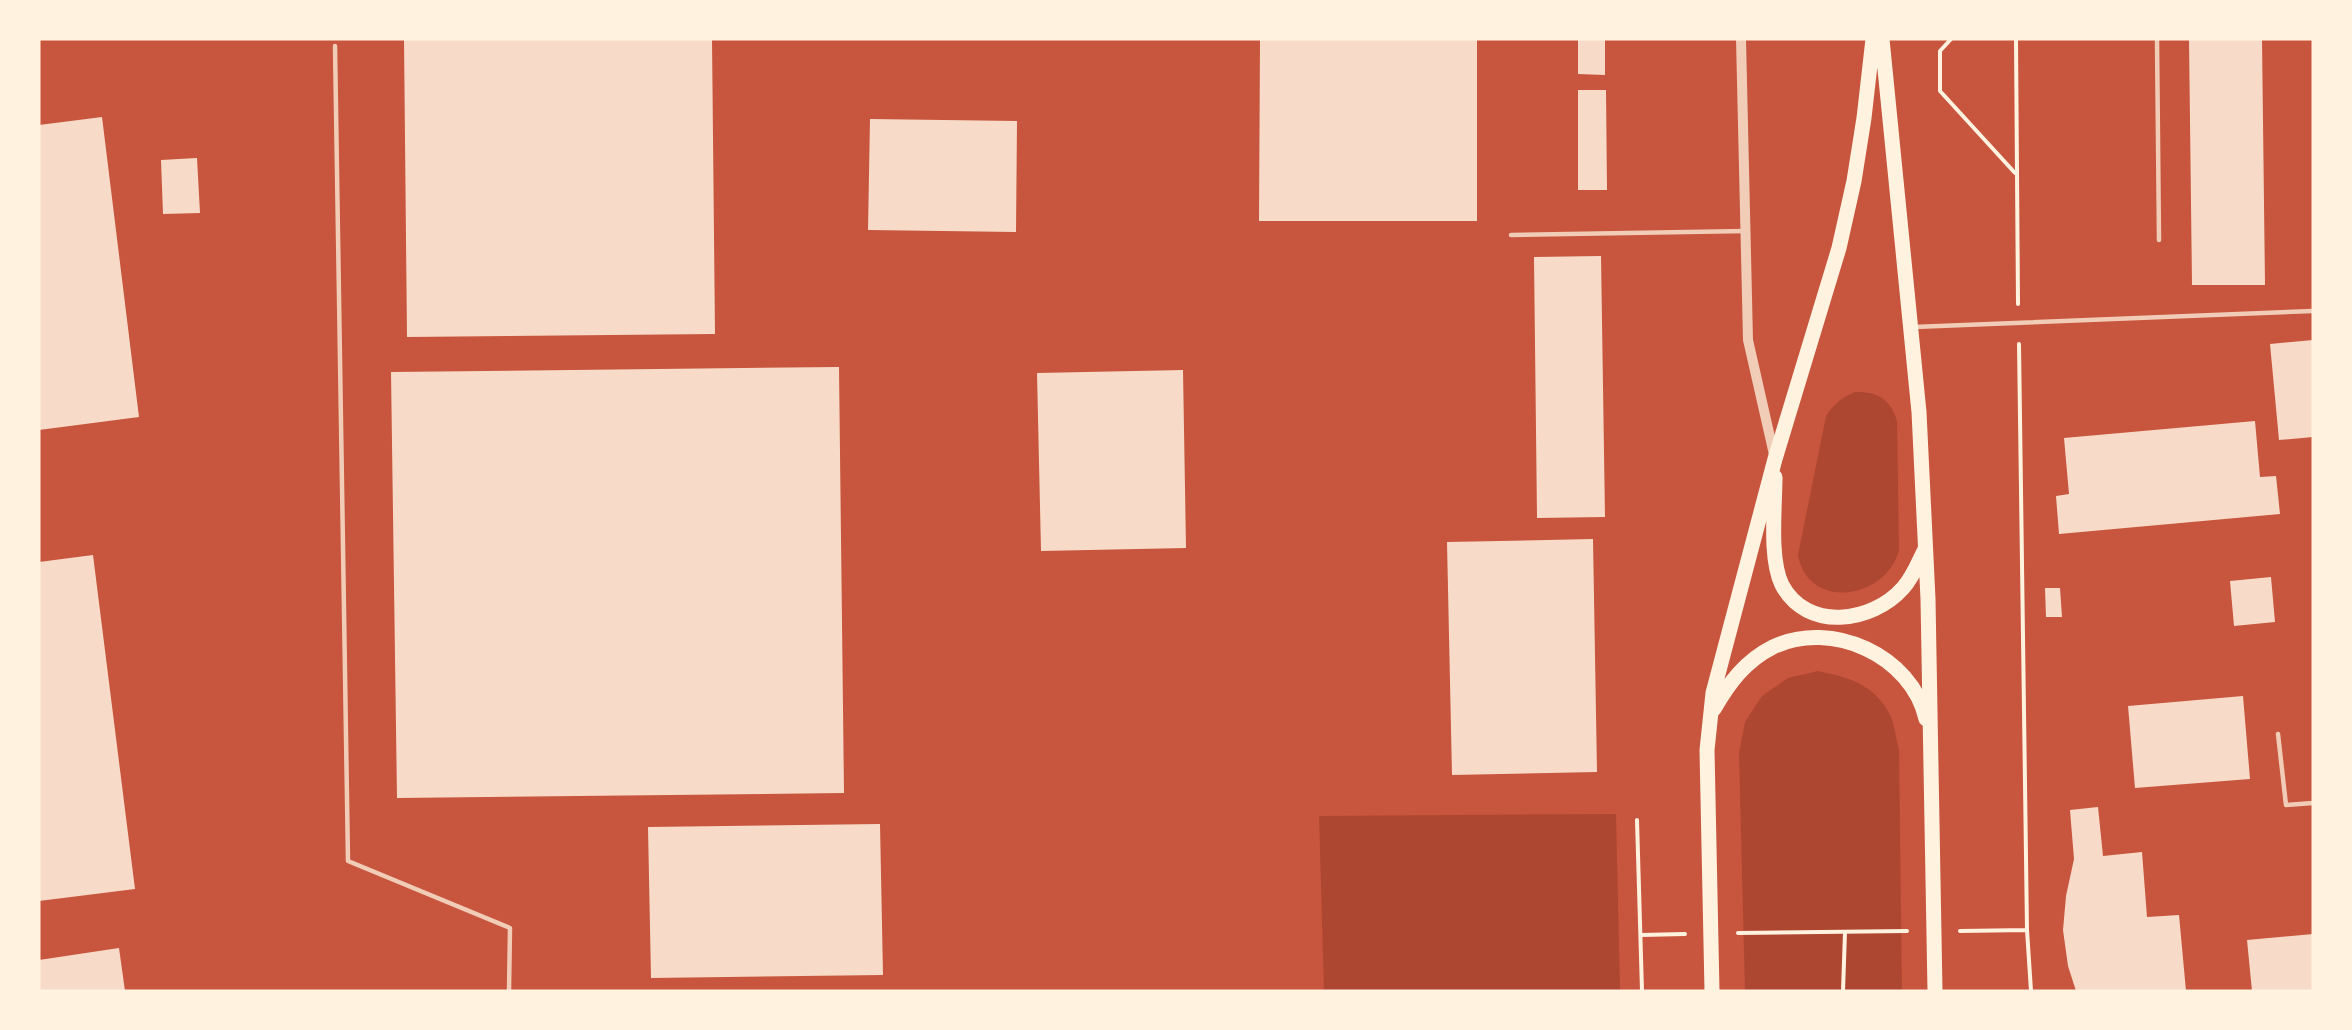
<svg xmlns="http://www.w3.org/2000/svg" width="2352" height="1030" font-family="'DM Sans',sans-serif">
  <rect width="100%" height="100%" fill="#c8553d"/>
  <path fill="#ae4732" d="M1855,392C1876,391 1891,399 1897,421L1899,550C1886,600 1808,611 1798,555L1826,416C1834,404 1841,398 1855,392Z
    M1818,671C1849,677 1876,685 1891,717C1895,727 1896,739 1899,750L1902,991H1745L1739,753L1745,722L1762,696L1788,678Z
    M1616,814L1620,991H1324L1319,816Z"/>
  <path fill="#f7dbc8" d="M404,39H712L715,334L407,337Z
    M1260,39H1477V221H1259Z
    M1578,39H1605V75L1578,74Z
    M2189,39H2262L2265,285H2192Z
    M1578,90H1606L1607,190H1578Z
    M102,117L139,417L39,430V125Z
    M870,119L1017,121L1016,232L868,230Z
    M197,158L200,213L163,214L161,160Z
    M1601,256L1605,517L1537,518L1534,257Z
    M2313,340V437L2279,440L2270,344Z
    M839,367L844,793L397,798L391,372Z
    M1183,370L1186,548L1041,551L1037,373Z
    M2255,421L2260,477L2276,476L2280,514L2059,534L2056,496L2069,494L2064,438Z
    M1593,539L1597,772L1452,775L1447,542Z
    M93,555L135,889L39,901V562Z
    M2271,577L2275,622L2234,626L2230,581Z
    M2045,588H2060L2062,617H2046Z
    M2243,696L2250,779L2135,788L2128,706Z
    M2098,807L2103,856L2142,852L2147,917L2179,915L2186,991H2076L2068,966L2063,930L2066,896L2074,859L2070,810Z
    M880,824L883,975L651,978L648,827Z
    M2313,934V991H2252L2247,940Z
    M119,948L125,991H39V960Z"/>
  <g fill="none" stroke-linecap="round" stroke-linejoin="round">
    <path stroke="#fff3e0" stroke-width="4" d="M1951,39L1940,51V91L2015,173
      M2016,39L2018,304
      M2019,344L2027,930L2031,991
      M1637,820L1642,991
      M1960,931L2027,930
      M1738,933L1907,931
      M1641,935L1685,934
      M1843,991L1845,932"/>
    <path stroke="#f1ccb7" stroke-width="4.5" d="M2157,39L2159,240
      M335,46L348,861L510,928L509,991
      M1511,235L1746,231
      M1914,327L2313,311
      M2278,734L2286,805L2313,803"/>
    <path stroke="#f1ccb7" stroke-width="10" d="M1741,39L1748,340L1775,459"/>
    <path stroke="#fff3e0" stroke-width="15" d="M1882,39L1919,412L1928,599L1935,991
      M1775,477C1775,507 1769,559 1782,585C1807,632 1872,623 1903,588C1913,577 1918,563 1925,549
      M1714,709C1729,683 1745,661 1773,647C1832,619 1912,656 1926,719
      M1712,991L1707,750L1713,693L1775,459L1839,248L1854,181L1864,118L1873,39"/>
  </g>
  <rect width="2352" height="1030" fill="none" stroke="#fff3e0" stroke-width="81"/>
</svg>
